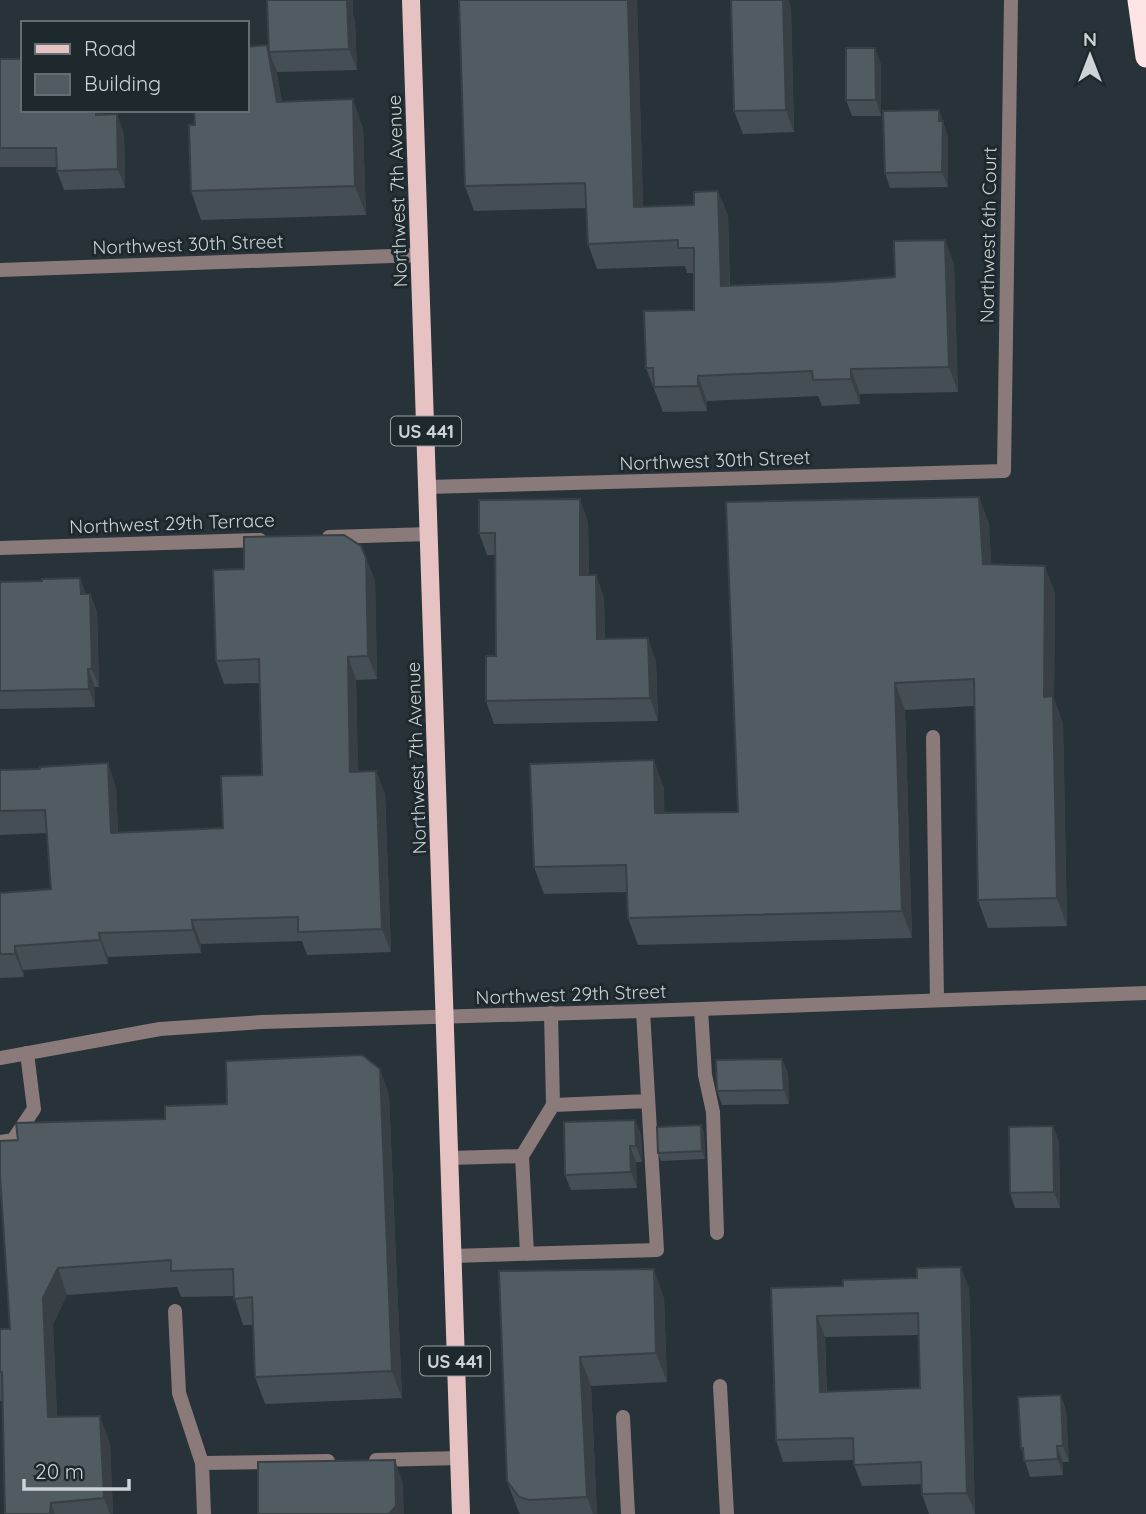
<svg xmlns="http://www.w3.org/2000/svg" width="1146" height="1514" font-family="Quicksand,sans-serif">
  <rect width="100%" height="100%" fill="#283239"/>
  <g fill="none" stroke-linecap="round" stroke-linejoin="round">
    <path stroke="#8b7a7a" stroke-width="14" d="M933,737L937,1000
      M701,1009L705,1075L713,1112L717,1233
      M551,1013L553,1105
      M0,1142L13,1140L34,1109L27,1053
      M522,1156L527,1254
      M449,1158L522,1156L553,1105L648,1101
      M451,1256L657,1250L643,1011
      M175,1311L179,1393L202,1463L204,1514
      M720,1386L727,1514
      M623,1417L628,1514
      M376,1460L459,1458
      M202,1463L328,1461"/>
    <path stroke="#8b7a7a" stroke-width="14" d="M0,270L420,255
      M427,487L1004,471L1011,0
      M329,537L430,534
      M0,548L260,540"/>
    <path stroke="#8b7a7a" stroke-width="14" d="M0,1058L160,1029L262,1022L643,1011L1146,993"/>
    <path stroke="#e6c3c2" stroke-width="18" d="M411,0L461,1514"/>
    <path stroke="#fee4e4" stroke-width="21" d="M1138,0L1146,57"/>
  </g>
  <path fill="#454e54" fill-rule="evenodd" d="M637,0L643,207L694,205L718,191L728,216L730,286L832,282L895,277L945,240L954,265L958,392L860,394V404L822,406L818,396L707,401V411L663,412L646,368L694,310V273H687L685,266L597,269L588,244L587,208L474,211L465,186Z
    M731,0H788L791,8L794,132L743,134L734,111Z
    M353,15L355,21L357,70L277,72L269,52Z
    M267,45L277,74L282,102L363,128L366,215L201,220L191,191L195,125Z
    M0,59L23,110L103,114L124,133L125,188L64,190L57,171V167H0Z
    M881,64V116H852L846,100Z
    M939,110L948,137V187L890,188L885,173Z
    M979,497L989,524L991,564L1055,593L1054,699L1063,724L1067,926L988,928L978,900L974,706L905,710L912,938L638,945L628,918L627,892L544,894L534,867L664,788V813L738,812Z
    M588,522L589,575H596L604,598L605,639L656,661L658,721L494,724L486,701L496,656L495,555H487L479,533Z
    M366,558L375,581L377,679L356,680L358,771H376L385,794L391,952L307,955L302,941L201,944V953L108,957V964L23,970L24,977L0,978V893L51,889L47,833L0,835V770L116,787L118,832L223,828L262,775L260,683L224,684L216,661L244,569Z
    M0,582L90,594L97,612L99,687H95V707L0,709Z
    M380,1069L389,1096L402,1398L265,1404L255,1377L253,1325H243L234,1296L181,1297L177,1287L67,1295L53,1324L57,1417L110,1443L113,1514H5L3,1400L0,1401V1329H10L1,1196H0V1141L18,1140L165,1119L227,1104Z
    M788,1073L789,1104L722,1105L717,1091Z
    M635,1120L641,1135L642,1162H636L637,1188L571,1190L565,1175Z
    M701,1125L704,1133L705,1159L661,1161L658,1153Z
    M1053,1126L1059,1142L1060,1208H1015L1010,1193Z
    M499,1271L664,1298L667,1382L591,1386L597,1514H520L518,1510L507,1481Z
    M771,1288H969L975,1514H929L922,1494V1484L862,1486L854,1465V1460L783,1462L776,1440ZM918,1335L920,1388L827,1392L825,1337Z
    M1061,1395L1066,1411L1069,1462H1063V1475L1030,1477L1021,1448Z"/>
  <path fill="#384045" d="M345,0H353V15L355,21L357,70L349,49Z
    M628,0H637L644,232L634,207Z
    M783,0H788L791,8L794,132L786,110Z
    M267,45L277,74L287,131L277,102Z
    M875,48L881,64V116L876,100Z
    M353,99L363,128L366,215L355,186Z
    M96,110H103V134L96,115Z
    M939,110L948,137V187L942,172Z
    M117,114L124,133L125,188L118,169Z
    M718,191L728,216L730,311L721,286Z
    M945,240L954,265L958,392L949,367Z
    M851,369L860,394V404L851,379Z
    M698,376L707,401V411L698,386Z
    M979,497L989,524L993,591L983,564Z
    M580,499L588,522L589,598L580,575Z
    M366,558L375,581L377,679L368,656Z
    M1045,566L1055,593L1054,699L1063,724L1067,926L1057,898L1044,697Z
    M596,575L604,598L605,662L597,639Z
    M80,578L87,596L81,594Z
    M90,594L97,612L99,687L92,669Z
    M648,638L656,661L658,721L650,698Z
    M348,657L356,680L359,795L350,772Z
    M88,669L95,687V707L89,689Z
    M895,683L905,710L912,938L902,911Z
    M654,760L664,788L665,841L655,813Z
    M108,763L116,787L119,856L111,833Z
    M376,771L385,794L391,952L382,929Z
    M192,920L201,944V953L193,930Z
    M99,933L108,957V964L100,940Z
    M15,946L23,970L24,977L15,954Z
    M782,1059L788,1073L789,1104L784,1090Z
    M380,1069L389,1096L402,1398L392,1371Z
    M635,1120L641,1135L642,1162L636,1146Z
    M701,1125L704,1133L705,1159L702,1151Z
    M1053,1126L1059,1142L1060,1208L1054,1192Z
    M630,1146L636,1162L637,1188L631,1172Z
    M961,1267L969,1288L975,1514L967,1493Z
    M58,1268L67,1295L53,1324L58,1444L48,1417L43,1298Z
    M654,1269L664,1298L667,1382L656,1353Z
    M817,1316L825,1337L827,1413L820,1392Z
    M580,1357L591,1386L597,1514H593L587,1497Z
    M1061,1395L1066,1411L1069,1462L1063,1446Z
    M100,1416L110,1443L113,1514H110L104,1498Z
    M1057,1446L1063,1462V1475L1058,1459Z
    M395,1460L403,1483L404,1514H389Z
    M51,1503L55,1514H50Z"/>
  <path fill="#505b62" stroke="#384045" stroke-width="2" fill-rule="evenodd" d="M267,0H347L349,49L269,52Z
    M459,0H628L634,207L694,205V192L718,191L721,286L832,282L895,277L894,241L945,240L949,367L851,369V379L813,380L812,371L698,376V386L654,387L653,368H646L644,311L694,310V248H678V240L588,244L585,183L465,186Z
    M731,0H783L786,110L734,111Z
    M267,45L277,102L353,99L355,186L191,191L189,125H195L194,110H247V47Z
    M846,48H875L876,100H846Z
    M0,59H23V110H96V115L117,114L118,169L57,171L56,148H0Z
    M939,110V121H943L942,172L885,173L883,111Z
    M979,497L983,564L1045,566L1044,697L1053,696L1057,898L978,900L974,679L895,683L902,911L628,918L626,865L534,867L530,764L654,760L655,813L738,812L726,502Z
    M580,499V575H596L597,639L648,638L650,698L486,701V656H496L495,533H479V500Z
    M344,535L361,546L366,558L368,656L348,657L350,772L376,771L382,929L298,932V917L192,920L193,930L99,933L100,940L15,946V954H0V893L51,889L45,810L0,811V770L40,769V767L108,763L111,833L223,828L221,776L262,775L259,659L216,661L213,570L244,569V537Z
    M80,578L81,594H90L92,669H88L89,689L0,691V582L42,581V579Z
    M362,1055L380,1069L392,1371L255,1377L252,1297L234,1299L233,1269L171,1271V1260L58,1268L43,1298L48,1417L100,1416L104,1498L51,1503L50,1514H5L2,1372H0V1329H10L0,1176V1141L18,1140L16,1123L165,1119V1106L227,1104L226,1061Z
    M782,1059L784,1090L717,1091L716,1060Z
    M635,1120L636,1146H630L631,1172L565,1175L564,1122Z
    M701,1125L702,1151L658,1153L657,1127Z
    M1053,1126L1054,1192L1010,1193L1009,1127Z
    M961,1267L967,1493L922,1494L921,1462L854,1465L853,1438L776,1440L771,1288L843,1286V1280L917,1278V1268ZM918,1313L920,1388L820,1392L817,1316Z
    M654,1269L656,1353L580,1357L587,1497L529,1500L519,1497L507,1481L499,1271Z
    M1061,1395L1063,1446H1057L1058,1459L1024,1461L1023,1448H1021L1018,1397Z
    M395,1460L396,1506L389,1514H258V1462Z"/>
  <g text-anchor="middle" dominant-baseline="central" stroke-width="6" stroke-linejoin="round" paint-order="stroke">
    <g fill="#1e292e" stroke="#98a0a4" stroke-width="2">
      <rect x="391" y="416.5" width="70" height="29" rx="5"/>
      <rect x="420" y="1346.5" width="70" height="29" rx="5"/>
    </g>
    <g font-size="18" font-weight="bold" fill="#cdd3d7">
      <text x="426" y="431">US 441</text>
      <text x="455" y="1361">US 441</text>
    </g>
    <g font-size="19" fill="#cdd3d7" stroke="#1e292e">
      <text transform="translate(397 191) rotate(-92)">Northwest 7th Avenue</text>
      <text transform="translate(988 235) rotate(-89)">Northwest 6th Court</text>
      <text transform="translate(188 244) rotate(-2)">Northwest 30th Street</text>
      <text transform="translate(715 460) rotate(-2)">Northwest 30th Street</text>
      <text transform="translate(172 523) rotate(-2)">Northwest 29th Terrace</text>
      <text transform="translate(416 758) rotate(-92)">Northwest 7th Avenue</text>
      <text transform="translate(571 994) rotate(-2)">Northwest 29th Street</text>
    </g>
  </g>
  <rect x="21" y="21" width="228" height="91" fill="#1e292e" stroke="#646d72" stroke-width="2"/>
  <rect x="35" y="44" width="35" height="10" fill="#e6c3c2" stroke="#646d72" stroke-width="2"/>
  <text x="84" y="56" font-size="21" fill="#cdd3d7">Road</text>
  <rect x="35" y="74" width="35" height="21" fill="#505b62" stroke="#646d72" stroke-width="2"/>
  <text x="84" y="91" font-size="21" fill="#cdd3d7">Building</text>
  <g transform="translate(1090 56)" stroke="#1e292e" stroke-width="5" paint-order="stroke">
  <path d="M0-5L12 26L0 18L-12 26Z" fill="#cdd3d7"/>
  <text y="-10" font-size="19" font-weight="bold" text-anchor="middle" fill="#cdd3d7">N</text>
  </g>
  <path d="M24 1479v10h105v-10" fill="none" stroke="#cdd3d7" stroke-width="3.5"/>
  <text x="35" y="1479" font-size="21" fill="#cdd3d7" stroke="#1e292e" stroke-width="5" paint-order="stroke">20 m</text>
</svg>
